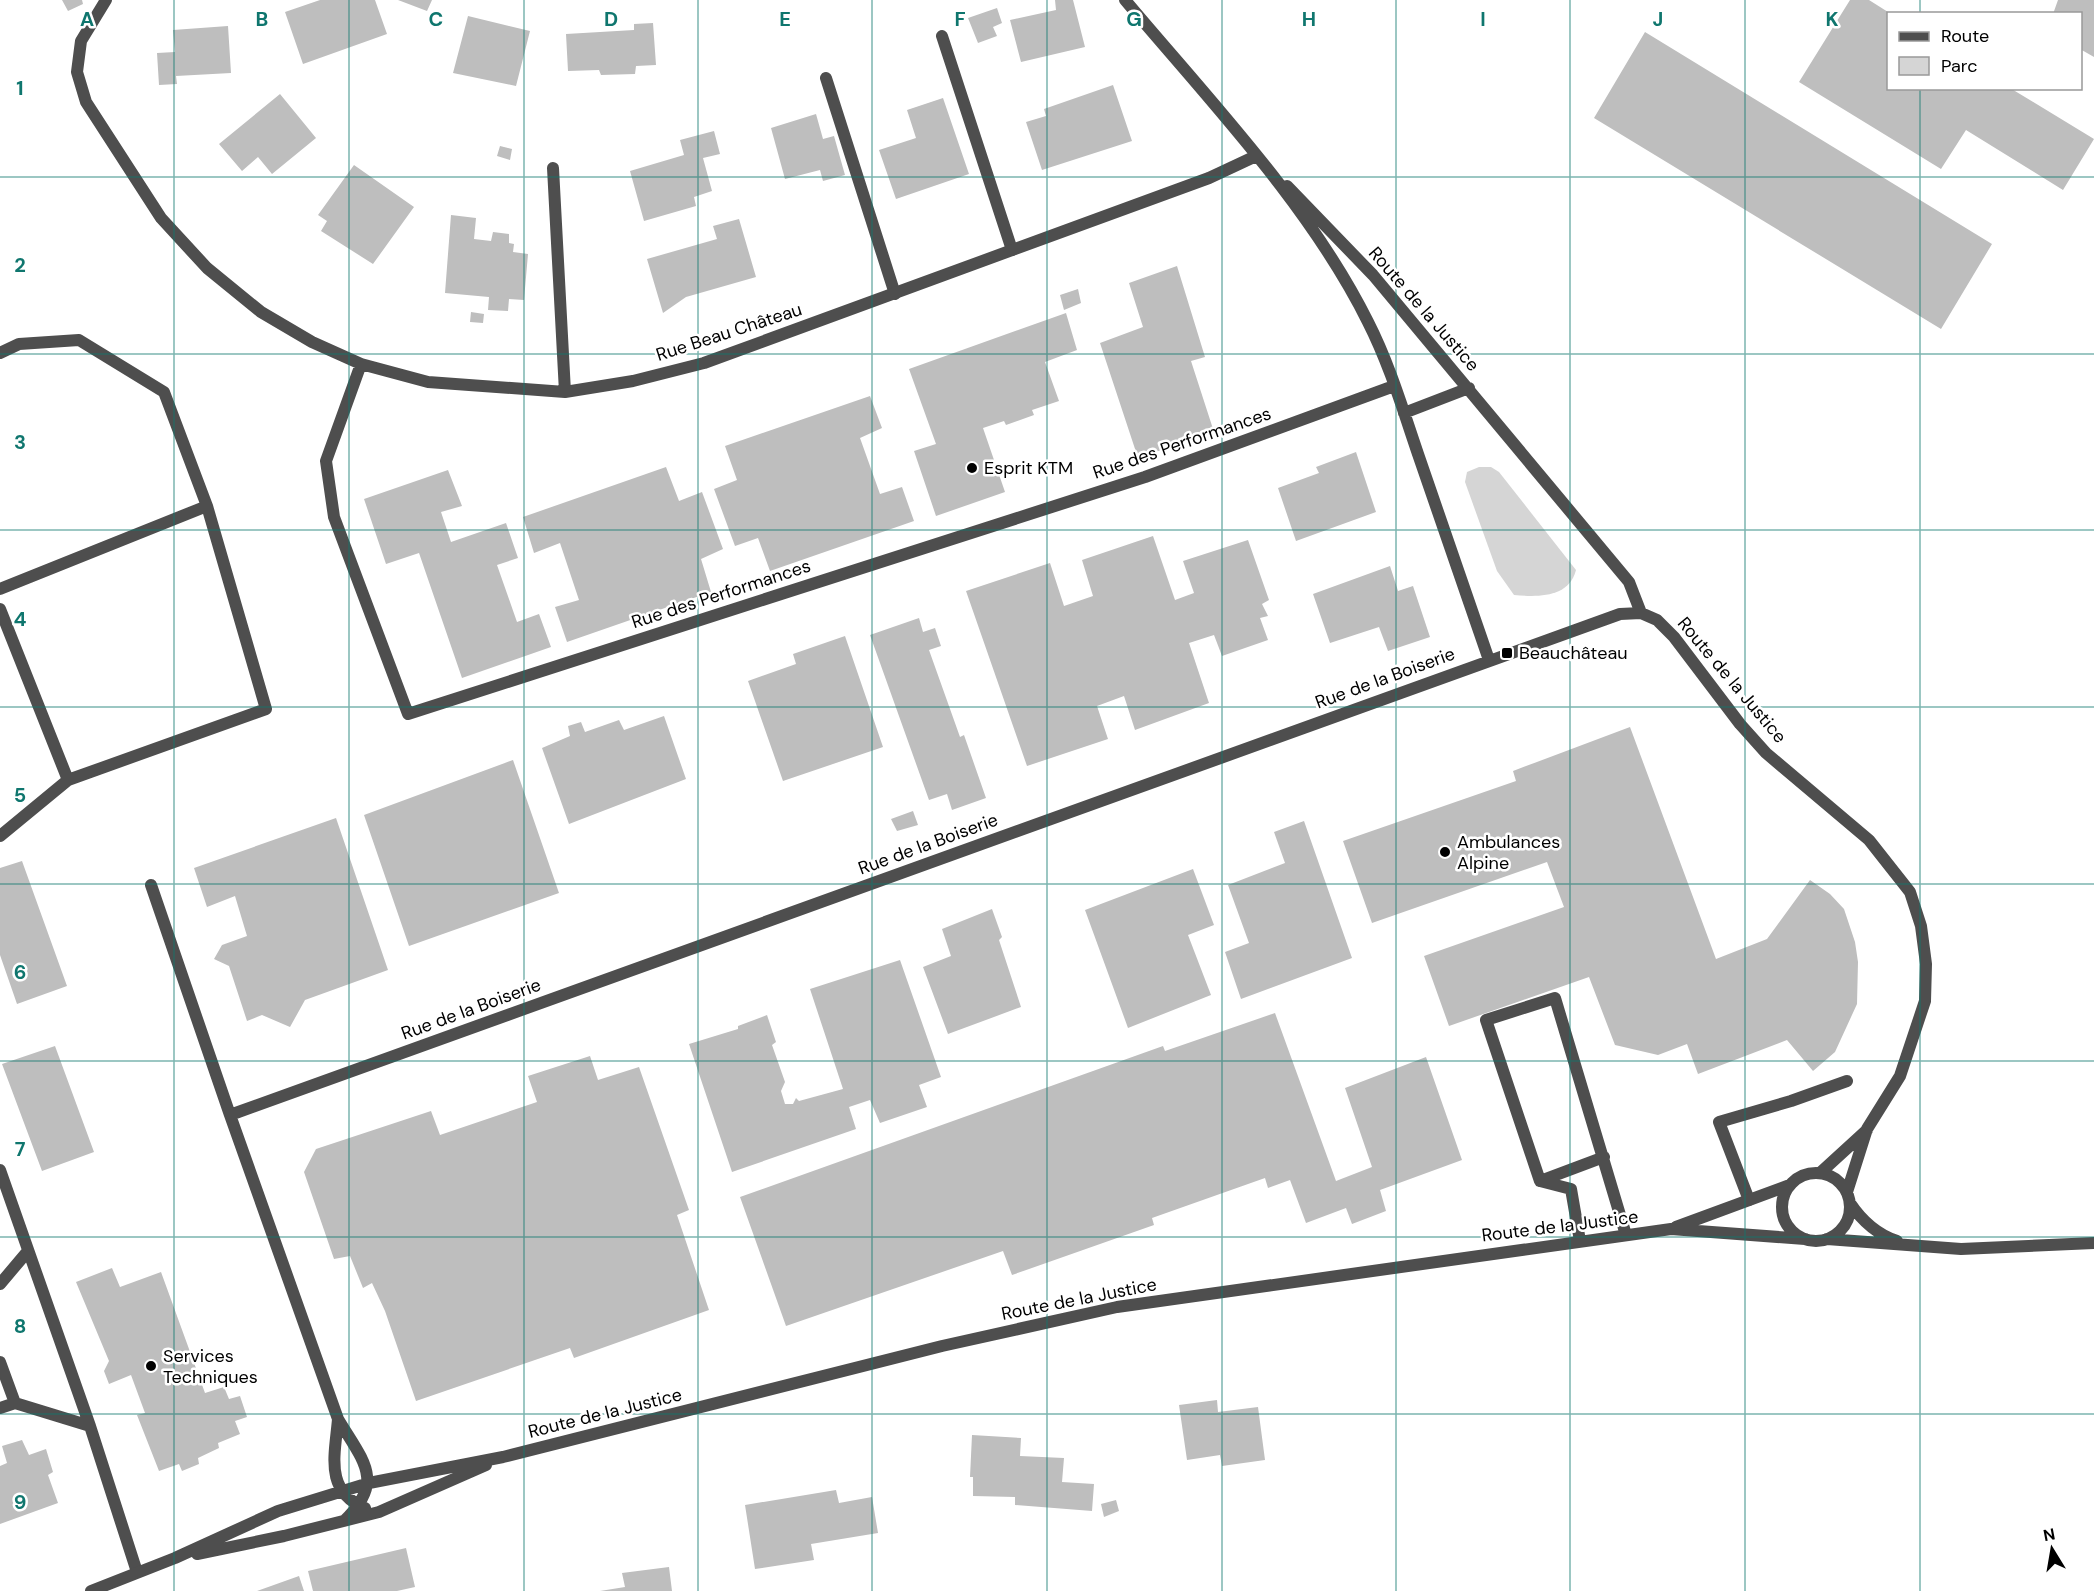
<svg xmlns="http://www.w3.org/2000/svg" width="2094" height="1591" font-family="'DM Sans',sans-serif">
  <rect width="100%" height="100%" fill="#fff"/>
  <path fill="#d5d5d5" d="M1479,467H1491L1499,472L1576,570C1569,598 1538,597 1514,595L1497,571L1465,482L1467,472Z"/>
  <path fill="#bebebe" d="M62,0H82L83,4L68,11Z
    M320,0H375L387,34L303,64L285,12Z
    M398,0H432L427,11Z
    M1055,0H1073L1085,47L1021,62L1010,20L1056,10Z
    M1850,0H1869L1888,12V88H2010L2094,139L2063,190L1966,130L1941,169L1799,82Z
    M2058,0H2094V57L2080,49V14H2053Z
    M997,8L1002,23L993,27L997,36L978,43L968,18Z
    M468,16L530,31L516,86L453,73Z
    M653,23L656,65L636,66L635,74L601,75L599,70L568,71L566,34L634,30V24Z
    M228,26L231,73L176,76L177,84L159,85L157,53L175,52L173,30Z
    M1645,32L1992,244L1941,329L1594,118Z
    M1113,85L1132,141L1042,170L1026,122L1046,116L1044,109Z
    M280,94L316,138L272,174L258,157L242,171L219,144Z
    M943,98L969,174L896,199L879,150L916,138L907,110Z
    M816,114L823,139L834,136L845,175L823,181L820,170L785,179L771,128Z
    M714,131L720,154L703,158L712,191L694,197L696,206L644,221L630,171L684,155L680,140Z
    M500,146L512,149L510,160L497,156Z
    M354,165L414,207L373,264L321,231L327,221L318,215Z
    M451,215L476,218L474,239L491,241L493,232L509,234V243L514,244L513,252L528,254L524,300L509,299L508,311L488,310L489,297L445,293Z
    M739,219L756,277L686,297L663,313L647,259L717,239L713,226Z
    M1177,266L1205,357L1191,361L1214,432L1138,458L1100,343L1143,327L1129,283Z
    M1078,289L1081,303L1064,310L1060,295Z
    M471,312L484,314L483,323L470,322Z
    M1066,313L1077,350L1045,362L1059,401L1032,410L1034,415L1006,425L1004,421L983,428L1005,492L936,516L914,451L936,444L909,369Z
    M870,396L882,428L860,438L880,494L902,487L914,521L770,571L758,538L735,546L714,489L737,480L725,446Z
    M1356,452L1376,512L1296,541L1278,488L1319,473L1316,467Z
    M666,467L679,501L702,492L723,549L701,559L711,592L567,642L555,607L579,600L560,543L534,553L523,517Z
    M448,470L462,506L441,512L451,542L506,523L518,558L497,565L517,622L539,614L551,647L462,678L419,553L386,564L364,499Z
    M1153,536L1175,600L1194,593L1183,561L1248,540L1269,600L1262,604L1268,616L1260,618L1268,640L1222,656L1214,635L1189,643L1209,703L1135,730L1124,696L1097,706L1108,739L1027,766L966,591L1050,563L1064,606L1093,596L1082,560Z
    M1390,566L1398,591L1413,586L1430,637L1388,651L1379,627L1330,643L1313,594Z
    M919,618L923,632L935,628L941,646L929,650L960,737L964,735L986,798L952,810L947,794L929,800L870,635Z
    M845,636L883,747L783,781L748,681L796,664L793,654Z
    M664,716L686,779L569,824L542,748L570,736L568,726L581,722L585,732L619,720L624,730Z
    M1630,727L1716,959L1767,939L1810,880L1830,894L1844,909L1855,942L1858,962L1857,1004L1835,1052L1813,1071L1787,1040L1698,1074L1687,1044L1658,1055L1615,1045L1589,977L1449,1026L1424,956L1564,907L1547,862L1372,923L1343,841L1516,781L1513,771Z
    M513,760L559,893L409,946L364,815Z
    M913,811L918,825L897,831L891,819Z
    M336,818L388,970L305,1000L290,1027L262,1015L247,1021L229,966L214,959L222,945L247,936L235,896L207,907L194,868Z
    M1304,821L1352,958L1241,999L1225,952L1249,943L1228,885L1285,863L1274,832Z
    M22,861L67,986L17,1004L0,955V868Z
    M1193,869L1214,925L1188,935L1211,995L1128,1028L1085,910Z
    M992,909L1002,937L999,940L1021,1007L948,1034L923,967L951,956L942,929Z
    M900,960L941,1077L919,1085L927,1107L880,1123L870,1100L849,1107L856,1129L732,1172L689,1044L738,1029V1026L767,1015L776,1042L772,1045L785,1082L781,1091L785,1104H793L796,1098L799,1101L843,1089L810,989Z
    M1275,1013L1336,1181L1372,1167L1345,1088L1426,1057L1462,1160L1380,1190L1386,1211L1352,1224L1346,1208L1306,1223L1290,1180L1268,1188L1265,1178L1152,1218L1154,1225L1012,1275L1003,1251L786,1326L740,1197L1163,1046L1165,1051Z
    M55,1046L94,1152L42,1171L2,1064Z
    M590,1056L598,1080L639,1067L689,1210L677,1215L709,1310L574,1358L570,1348L416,1401L385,1311L372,1283L363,1288L350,1256L334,1259L304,1172L316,1149L431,1111L440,1135L537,1102L528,1076Z
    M112,1268L120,1287L161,1272L205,1393L224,1387L229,1399L240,1396L247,1417L235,1421L240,1434L218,1443L219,1448L198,1458L199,1464L182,1471L179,1464L159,1471L137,1415L145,1413L131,1375L109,1384L104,1371L109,1361L76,1282Z
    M1217,1400L1218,1412L1258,1407L1265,1460L1222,1466L1220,1455L1187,1460L1179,1405Z
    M972,1435L1021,1438L1020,1456L1064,1458L1062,1482L1094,1484L1092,1511L1015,1505V1497L973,1496V1477H970Z
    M22,1440L29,1455L46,1449L53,1472L48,1475L58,1503L0,1524V1466L7,1463L2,1446Z
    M836,1490L839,1503L872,1497L878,1533L811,1544L814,1560L755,1569L745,1505Z
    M1116,1500L1119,1511L1104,1517L1101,1504Z
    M406,1548L415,1587L397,1591H313L308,1571Z
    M669,1567L672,1591H600L625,1587L622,1573Z
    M299,1576L304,1591H257Z"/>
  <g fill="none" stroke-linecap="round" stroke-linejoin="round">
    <path stroke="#4e4e4e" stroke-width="12" d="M942,36L1012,250
      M826,78L895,294
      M0,353L19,344L79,340L164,392L207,506L266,709L68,780L0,836
      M0,589L207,506
      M0,609L68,780
      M0,1170L90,1426L137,1572
      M1540,1181L1604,1157
      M1749,1200L1719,1122L1791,1101L1847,1081
      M1580,1241L1571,1189L1540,1181L1486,1020L1555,998L1626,1235
      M0,1284L28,1251
      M0,1362L15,1403
      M0,1408L15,1403L90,1426"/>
    <path stroke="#4e4e4e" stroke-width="12" d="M106,0L81,41L77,72L86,102L161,218L207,268L261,312L312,342L361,364L428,382L565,392L633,381L704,363L1209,178L1256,156
      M1125,0C1209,100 1310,205 1368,322C1389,363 1403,410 1418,454C1441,522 1465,591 1489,660
      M553,168L565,392
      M1287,186L1373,275L1629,582L1641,613
      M361,364L326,461L334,517L408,714L1145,477L1394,386
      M1404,413L1469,388
      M151,885L230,1115
      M1820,1173L1867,1130
      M1782 1207a34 34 0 1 1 68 0a34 34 0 1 1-68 0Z
      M1850,1203C1862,1221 1876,1234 1897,1241
      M1676,1227L1790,1185
      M1827,1239L1961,1249L2094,1243
      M338,1419C335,1455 324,1491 365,1508
      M344,1521C386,1481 363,1461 338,1419L230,1115L1620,614L1641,613L1657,620L1674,637L1740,724L1766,753L1869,840L1910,892L1921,926L1926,964L1925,1001L1900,1076L1867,1129L1847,1192
      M197,1554L284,1536L379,1512L486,1465
      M91,1591L175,1558L278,1511L369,1483L503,1457L942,1346L1117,1307L1671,1229L1805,1239"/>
  </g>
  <path fill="none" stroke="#0f766e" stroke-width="1.5" stroke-opacity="0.55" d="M174,0V1591M349,0V1591M524,0V1591M698,0V1591M872,0V1591M1047,0V1591M1222,0V1591M1396,0V1591M1570,0V1591M1745,0V1591M1920,0V14M1920,88V1591M0,177H2094M0,354H2094M0,530H2094M0,707H2094M0,884H2094M0,1061H2094M0,1237H2094M0,1414H2094"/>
  <g fill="#000" stroke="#fff" stroke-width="2">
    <circle cx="972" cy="468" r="6"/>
    <rect x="1501" y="647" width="12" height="12" rx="3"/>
    <circle cx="1445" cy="852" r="6"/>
    <circle cx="151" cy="1366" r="6"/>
  </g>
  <g text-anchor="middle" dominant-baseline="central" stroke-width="5" stroke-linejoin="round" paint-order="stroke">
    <g font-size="18" fill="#000" stroke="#fff">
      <text transform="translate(1424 309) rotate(49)">Route de la Justice</text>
      <text transform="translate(729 332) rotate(-18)">Rue Beau Château</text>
      <text transform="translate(1182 443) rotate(-19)">Rue des Performances</text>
      <text transform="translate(721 594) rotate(-18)">Rue des Performances</text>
      <text transform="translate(1385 678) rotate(-20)">Rue de la Boiserie</text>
      <text transform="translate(1732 680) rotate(50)">Route de la Justice</text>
      <text transform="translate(928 844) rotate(-20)">Rue de la Boiserie</text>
      <text transform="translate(471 1009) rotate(-20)">Rue de la Boiserie</text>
      <text transform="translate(1560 1226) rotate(-7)">Route de la Justice</text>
      <text transform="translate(1079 1299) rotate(-11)">Route de la Justice</text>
      <text transform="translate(605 1413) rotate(-14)">Route de la Justice</text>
    </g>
    <g font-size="18" fill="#000" stroke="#fff" text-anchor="start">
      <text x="984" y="468">Esprit KTM</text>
      <text x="1519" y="653">Beauchâteau</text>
      <text x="1457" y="842">Ambulances<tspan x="1457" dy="21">Alpine</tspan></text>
      <text x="163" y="1356">Services<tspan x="163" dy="21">Techniques</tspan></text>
    </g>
  </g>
  <g font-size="20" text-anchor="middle" font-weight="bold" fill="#0f766e" stroke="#fff" stroke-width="5" stroke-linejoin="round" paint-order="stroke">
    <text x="87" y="26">A</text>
    <text x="262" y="26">B</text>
    <text x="436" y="26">C</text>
    <text x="611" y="26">D</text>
    <text x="785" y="26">E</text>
    <text x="960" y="26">F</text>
    <text x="1134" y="26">G</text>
    <text x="1309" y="26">H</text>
    <text x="1483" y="26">I</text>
    <text x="1658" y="26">J</text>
    <text x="1832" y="26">K</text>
    <text x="20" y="95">1</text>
    <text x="20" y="272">2</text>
    <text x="20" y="449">3</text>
    <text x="20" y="626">4</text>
    <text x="20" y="802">5</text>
    <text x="20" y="979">6</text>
    <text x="20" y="1156">7</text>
    <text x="20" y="1333">8</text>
    <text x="20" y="1509">9</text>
  </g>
  <rect x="1887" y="12" width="195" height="78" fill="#ffffff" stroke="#999999" stroke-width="1.5"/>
  <rect x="1899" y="32" width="30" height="9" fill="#4e4e4e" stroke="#999999" stroke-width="1.5"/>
  <text x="1941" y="42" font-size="18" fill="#000000">Route</text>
  <rect x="1899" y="57" width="30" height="18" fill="#d5d5d5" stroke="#999999" stroke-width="1.5"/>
  <text x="1941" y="72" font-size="18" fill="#000000">Parc</text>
  <g transform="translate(2052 1549) rotate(349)" stroke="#ffffff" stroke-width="4.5" paint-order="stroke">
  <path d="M0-4.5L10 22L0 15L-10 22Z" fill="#000000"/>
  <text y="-9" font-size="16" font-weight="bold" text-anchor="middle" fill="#000000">N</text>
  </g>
</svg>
